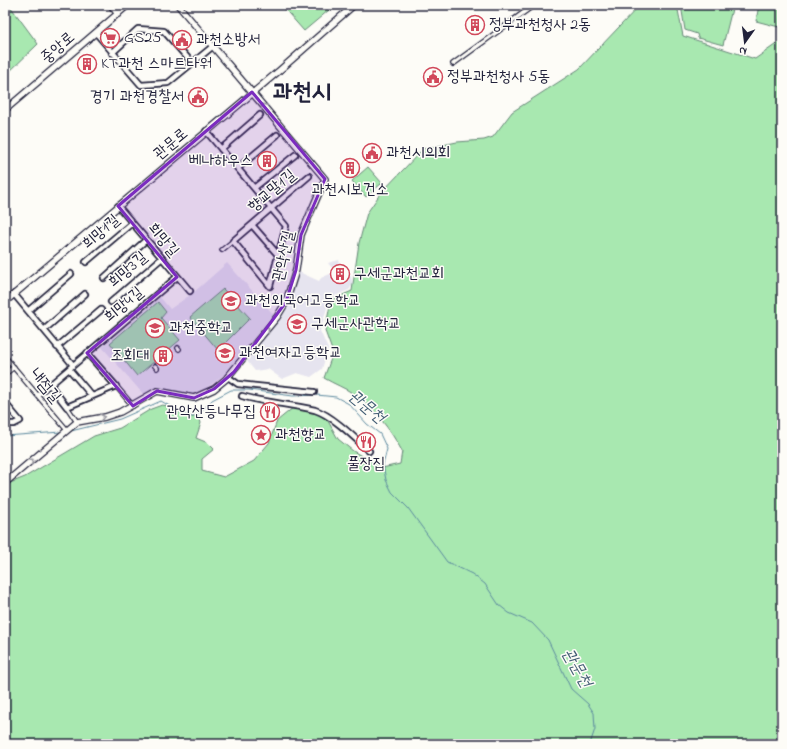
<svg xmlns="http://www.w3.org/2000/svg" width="787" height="749" font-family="'Indie Flower','Poor Story',sans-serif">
  <rect width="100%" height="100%" fill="#fdfcf7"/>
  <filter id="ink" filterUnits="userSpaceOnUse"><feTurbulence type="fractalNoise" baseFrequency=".025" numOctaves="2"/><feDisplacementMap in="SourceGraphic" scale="8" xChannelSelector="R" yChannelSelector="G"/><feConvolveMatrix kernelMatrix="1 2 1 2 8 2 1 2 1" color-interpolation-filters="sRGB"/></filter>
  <g filter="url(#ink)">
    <path fill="#e6e4ef" d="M339,260L342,270L351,276L353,284L349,290L330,298L320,331L328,349L322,369L311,377L297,373L282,379L268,369L255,371L247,361L263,340L265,334L279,318L297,271L319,281L321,278L332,273V268L328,263Z
      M227,263L274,315L225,374L201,392L190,394L162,388L143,394L102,347L160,297L170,309L193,293Z"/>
    <path fill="#a8e8b0" stroke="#658576" d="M281,5H335L304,31Z
      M640,5H677L683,36L755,59L782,40V744H5V485L25,477L94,436L120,428L151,409L162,405L172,407L190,417H199L201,423L196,438L208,443L214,449L202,459V471L224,477L254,461L269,443L277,421L294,407L313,410L328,421L338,439L353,451L382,468L400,464L402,451C391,431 374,407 354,394C345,388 334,384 324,378L333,353L325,331L331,300L352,291L359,243L367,213L380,194L423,149L457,142L484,140L493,137L512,112L579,69Z
      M681,5H733L723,45L698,38L697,34L685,30Z
      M759,5H782L779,27L756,21Z
      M10,6L38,44L5,76V11Z
      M368,167L382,183L366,197L352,181Z
      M223,289L250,318L218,350L190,317Z
      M158,302L166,312L161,318L180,340L137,376L110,343Z"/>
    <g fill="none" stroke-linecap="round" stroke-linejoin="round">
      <path stroke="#5a889e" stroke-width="1" d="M71,431L120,419L161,401L183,414L192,417L200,413L212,400L231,390H249L293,396L317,395L336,397L349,404L367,424L380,434L387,449L383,465L386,480L392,492L408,508L447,562L472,574L485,584L499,605L509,613L532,623L548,640L571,689L588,704L594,713L595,729L590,744
        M5,436L61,432"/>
      <g stroke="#22223b" stroke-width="6">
        <path id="pedestrian" d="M453,64L534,5
          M222,250L233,241
          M178,348L179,349
          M5,357L67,430
          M155,366L157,368
          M5,374L14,367
          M116,386L133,406
          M38,395L50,385
          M67,407L77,422"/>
      </g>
      <g stroke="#22223b" stroke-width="8">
        <path id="minor" d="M96,33L141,85L168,83L212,47
          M112,53L138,29L164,31L192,63
          M206,131L286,226L270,286
          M221,149L260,115
          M238,168L277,135
          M254,188L295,155
          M118,206L190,291
          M252,225L279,256
          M86,262L132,223
          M104,278L146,240
          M270,286L233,241L309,176
          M14,294L73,365
          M111,302L162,258
          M28,311L71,274
          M44,330L85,294
          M57,347L101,310
          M87,353L116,386L67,407L50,385L177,277
          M69,369L92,396
          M228,377L238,384L314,392
          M242,396C266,403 291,404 315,410C332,415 356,439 369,451
          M5,403L20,421L14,424H5"/>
      </g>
      <g stroke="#22223b" stroke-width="8">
        <path id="tertiary" d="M111,5L118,14
          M5,110L128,5
          M5,302L280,70L354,5
          M5,483L77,422L105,417L120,412L157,391L194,398L214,389L226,379L277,317L286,302L296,270L301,235L325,179L178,5"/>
      </g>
      <use href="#pedestrian" stroke="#fdfcf7" stroke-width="3.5"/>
      <use href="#minor" stroke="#fdfcf7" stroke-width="4.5"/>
      <use href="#tertiary" stroke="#fdfcf7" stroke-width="5.5"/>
    </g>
    <defs><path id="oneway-chevron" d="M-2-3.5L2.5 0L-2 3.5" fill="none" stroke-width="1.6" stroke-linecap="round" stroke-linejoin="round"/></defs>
    <g stroke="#9a9aa2">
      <use href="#oneway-chevron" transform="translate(263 106) rotate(-130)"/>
      <use href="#oneway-chevron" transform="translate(311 211) rotate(-67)"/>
      <use href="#oneway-chevron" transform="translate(267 330) rotate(-50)"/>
      <use href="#oneway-chevron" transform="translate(102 417) rotate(-10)"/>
      <use href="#oneway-chevron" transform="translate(31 461) rotate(-41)"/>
    </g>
  </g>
  <path fill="#7b2cbf" fill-opacity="0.2" stroke="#7b2cbf" stroke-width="3" stroke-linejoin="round" d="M252,92L325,179L301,235L296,270L286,302L234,372L214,389L194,398L157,391L133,406L87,353L177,277L118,206Z"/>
  <defs>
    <g id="building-ring" transform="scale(1)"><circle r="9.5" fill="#fdfcf7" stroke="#d1495b" stroke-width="1.5"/><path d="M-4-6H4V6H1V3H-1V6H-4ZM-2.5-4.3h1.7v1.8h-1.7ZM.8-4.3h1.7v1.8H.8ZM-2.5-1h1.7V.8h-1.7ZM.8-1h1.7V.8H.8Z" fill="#d1495b"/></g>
    <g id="supermarket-ring" transform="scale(1)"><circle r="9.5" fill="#fdfcf7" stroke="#d1495b" stroke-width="1.5"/><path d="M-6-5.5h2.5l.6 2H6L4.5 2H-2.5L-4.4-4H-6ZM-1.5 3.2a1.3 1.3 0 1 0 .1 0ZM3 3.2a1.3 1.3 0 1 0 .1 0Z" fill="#d1495b"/></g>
    <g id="civic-ring" transform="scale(1)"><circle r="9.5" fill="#fdfcf7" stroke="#d1495b" stroke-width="1.5"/><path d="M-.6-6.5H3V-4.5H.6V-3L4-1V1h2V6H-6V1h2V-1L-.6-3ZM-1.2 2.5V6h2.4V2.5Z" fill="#d1495b"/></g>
    <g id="school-ring" transform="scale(1)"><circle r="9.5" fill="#fdfcf7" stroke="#d1495b" stroke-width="1.5"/><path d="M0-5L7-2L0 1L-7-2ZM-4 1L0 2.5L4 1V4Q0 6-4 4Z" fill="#d1495b"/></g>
    <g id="university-ring" transform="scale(1)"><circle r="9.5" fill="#fdfcf7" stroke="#d1495b" stroke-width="1.5"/><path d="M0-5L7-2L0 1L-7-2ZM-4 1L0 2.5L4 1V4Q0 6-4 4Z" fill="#d1495b"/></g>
    <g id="restaurant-ring" transform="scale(1)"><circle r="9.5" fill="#fdfcf7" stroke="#d1495b" stroke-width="1.5"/><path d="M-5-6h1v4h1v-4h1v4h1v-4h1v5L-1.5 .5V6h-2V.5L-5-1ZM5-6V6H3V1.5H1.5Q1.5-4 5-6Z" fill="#d1495b"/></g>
    <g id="sight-ring" transform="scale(1)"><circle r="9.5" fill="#fdfcf7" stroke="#d1495b" stroke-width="1.5"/><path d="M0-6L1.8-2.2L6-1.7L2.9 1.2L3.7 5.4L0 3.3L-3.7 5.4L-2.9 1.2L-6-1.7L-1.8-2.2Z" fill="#d1495b"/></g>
  </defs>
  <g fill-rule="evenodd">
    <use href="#building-ring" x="475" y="25"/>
    <use href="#supermarket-ring" x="110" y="38"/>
    <use href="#civic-ring" x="182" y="40"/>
    <use href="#building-ring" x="87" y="64"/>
    <use href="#civic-ring" x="433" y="77"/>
    <use href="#civic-ring" x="198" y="97"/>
    <use href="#civic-ring" x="372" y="153"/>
    <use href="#building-ring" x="267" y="161"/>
    <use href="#building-ring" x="350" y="168"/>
    <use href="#building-ring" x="340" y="274"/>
    <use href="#school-ring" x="231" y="301"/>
    <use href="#university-ring" x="297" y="324"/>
    <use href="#school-ring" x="155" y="328"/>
    <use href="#school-ring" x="225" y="353"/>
    <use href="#building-ring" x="163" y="356"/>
    <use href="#restaurant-ring" x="270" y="412"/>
    <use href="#sight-ring" x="261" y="435"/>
    <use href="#restaurant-ring" x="366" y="442"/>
  </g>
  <g text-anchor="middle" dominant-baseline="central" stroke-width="3" stroke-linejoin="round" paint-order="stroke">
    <g font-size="16" fill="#22223b" stroke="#fdfcf7" text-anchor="start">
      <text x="489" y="25">정부과천청사 2동</text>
      <text x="124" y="38">GS25</text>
      <text x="196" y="40">과천소방서</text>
      <text x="101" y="64">KT과천 스마트타워</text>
      <text x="447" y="77">정부과천청사 5동</text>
      <text x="184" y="97" text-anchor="end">경기 과천경찰서</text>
      <text x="386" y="153">과천시의회</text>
      <text x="253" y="161" text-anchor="end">베나하우스</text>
      <text x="350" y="190" text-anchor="middle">과천시보건소</text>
      <text x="354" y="274">구세군과천교회</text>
      <text x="245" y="301">과천외국어고등학교</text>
      <text x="311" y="324">구세군사관학교</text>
      <text x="169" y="328">과천중학교</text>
      <text x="239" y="353">과천여자고등학교</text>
      <text x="149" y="356" text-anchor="end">조회대</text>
      <text x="256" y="412" text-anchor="end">관악산등나무집</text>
      <text x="275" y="435">과천향교</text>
      <text x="366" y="464" text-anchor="middle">풀장집</text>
    </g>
    <g font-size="16" fill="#22223b" stroke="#fdfcf7">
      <text transform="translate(58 48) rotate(-41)">중앙로</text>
      <text transform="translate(171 144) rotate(-40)">관문로</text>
      <text transform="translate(272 191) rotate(-40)">향교말1길</text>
      <text transform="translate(101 232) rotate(-41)">희망1길</text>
      <text transform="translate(163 240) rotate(50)">희망길</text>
      <text transform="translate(284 256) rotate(-77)">관악산길</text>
      <text transform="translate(128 270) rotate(-41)">희망3길</text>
      <text transform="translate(124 305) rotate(-40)">희망4길</text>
      <text transform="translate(45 386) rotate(50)">내점길</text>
    </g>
    <g font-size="17" font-style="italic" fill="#435e75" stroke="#fdfcf7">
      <text transform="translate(367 407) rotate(40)">관문천</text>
      <text transform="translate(577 668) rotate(60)">관문천</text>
    </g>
    <g font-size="24" font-weight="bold" fill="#22223b" stroke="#fdfcf7">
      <text x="302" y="93">과천시</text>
    </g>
  </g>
  <rect width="787" height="749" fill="none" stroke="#fdfcf7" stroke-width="20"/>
  <rect x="10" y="10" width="767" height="729" fill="none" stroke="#22223b" stroke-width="1.5" filter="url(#ink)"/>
  <g transform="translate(745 42) rotate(194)" stroke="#fdfcf7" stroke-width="3" paint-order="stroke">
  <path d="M0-3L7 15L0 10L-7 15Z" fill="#22223b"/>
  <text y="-6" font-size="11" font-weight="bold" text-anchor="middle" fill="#22223b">N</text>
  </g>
</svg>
